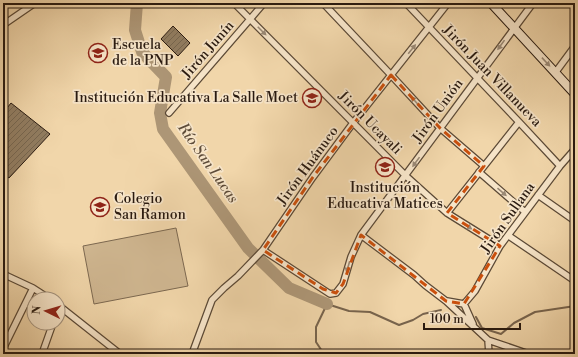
<svg xmlns="http://www.w3.org/2000/svg" width="578" height="357" font-family="'Libre Bodoni',serif">
  <defs>
    <pattern id="building-hatch" width="6" height="6" patternUnits="userSpaceOnUse"><rect width="6" height="6" fill="#917c60"/><path d="M-1 1l2-2M0 6l6-6M5 7l2-2" fill="none" stroke="#76654e"/></pattern>
  </defs>
  <rect width="100%" height="100%" fill="#f1d6aa"/>
  <filter id="stains"><feTurbulence type="fractalNoise" baseFrequency=".005" numOctaves="4"/><feColorMatrix values="0 0 0 0 .2 0 0 0 0 .09 0 0 0 0 .02 0 0 0 .5 -.17"/></filter>
  <radialGradient id="worn" r=".72"><stop offset=".6" stop-color="#630" stop-opacity="0"/><stop offset="1" stop-color="#630" stop-opacity=".3"/></radialGradient>
  <path fill="#cfb690" stroke="#7c6850" d="M176,228L188,286L94,304L83,246Z"/>
  <g fill="none" stroke-linecap="round" stroke-linejoin="round">
    <path stroke="#78644d" stroke-width="2" d="M476,317L482,328L501,334L514,323L535,312L575,306
      M357,354L351,351H322L316,342V327L327,304L349,311L370,312L399,325L413,320L423,314L441,310"/>
    <path stroke="#ad9676" stroke-width="12" d="M137,3L135,30L142,52L166,77L160,113L163,129L248,248L289,288L327,304"/>
  </g>
  <path fill="url(#building-hatch)" stroke="#291a10" d="M173,26L190,43L178,56L161,39Z
    M11,103L50,134L9,178L3,174V113Z"/>
  <g fill="none" stroke-linecap="round" stroke-linejoin="round">
    <g stroke="#5b4936" stroke-width="8">
      <path id="street" d="M234,3L406,176L447,213L500,246
        M323,3L391,75L440,128L484,166
        M406,3L519,122L560,166
        M3,25L35,3
        M555,73L575,46
        M169,113L264,3
        M479,172L525,212
        M538,195L575,221
        M447,213L519,122
        M361,235L414,275L425,285L446,301L488,340L489,354
        M509,236L575,281
        M263,250L330,294L336,293L343,284L351,257L361,235L533,3
        M3,274L33,288L50,299
        M447,301L464,304L473,324
        M464,304L475,291L500,246L560,166L575,149
        M58,305L120,354
        M488,340L529,354
        M3,349L33,288
        M42,354L53,323
        M192,354L212,300L224,288L238,276L263,250L313,177L353,123L448,3"/>
    </g>
    <g stroke="#291a10" stroke-width="10">
      <path id="secondary" d="M491,3L575,94"/>
    </g>
    <use href="#street" stroke="#f6e4c8" stroke-width="5.5"/>
    <use href="#secondary" stroke="#f6e4c8" stroke-width="8"/>
  </g>
  <defs><path id="oneway-solid" d="M-6-.8H1V-3.2L6.5 0L1 3.2V.8H-6Z"/></defs>
  <g fill="#9a8975">
    <use href="#oneway-solid" transform="translate(262 31) rotate(45)"/>
    <use href="#oneway-solid" transform="translate(501 45) rotate(126)"/>
    <use href="#oneway-solid" transform="translate(412 49) rotate(-51)"/>
    <use href="#oneway-solid" transform="translate(546 62) rotate(47)"/>
    <use href="#oneway-solid" transform="translate(415 101) rotate(-132)"/>
    <use href="#oneway-solid" transform="translate(416 162) rotate(126)"/>
    <use href="#oneway-solid" transform="translate(502 192) rotate(41)"/>
    <use href="#oneway-solid" transform="translate(467 226) rotate(32)"/>
    <use href="#oneway-solid" transform="translate(348 267) rotate(106)"/>
  </g>
  <path fill="none" stroke="#cb500d" stroke-width="3" stroke-dasharray="8 5" stroke-linejoin="round" d="M391,75L440,128L484,166L447,213L500,246L464,304L446,301L361,235L343,284L336,293L323,289L263,250L313,177Z"/>
  <defs>
    <g id="school-ring" transform="scale(1)"><circle r="9.5" fill="#f6e4c8" stroke="#8f2418" stroke-width="1.5"/><path d="M0-5L7-2L0 1L-7-2ZM-4 1L0 2.5L4 1V4Q0 6-4 4Z" fill="#8f2418"/></g>
    <g id="university-ring" transform="scale(1)"><circle r="9.5" fill="#f6e4c8" stroke="#8f2418" stroke-width="1.5"/><path d="M0-5L7-2L0 1L-7-2ZM-4 1L0 2.5L4 1V4Q0 6-4 4Z" fill="#8f2418"/></g>
  </defs>
  <g fill-rule="evenodd">
    <use href="#school-ring" x="98" y="53"/>
    <use href="#school-ring" x="312" y="98"/>
    <use href="#school-ring" x="385" y="167"/>
    <use href="#university-ring" x="100" y="207"/>
  </g>
  <g text-anchor="middle" dominant-baseline="central" stroke-width="3.5" stroke-linejoin="round" paint-order="stroke">
    <g font-size="14" fill="#291a10" stroke="#f6e4c8" text-anchor="start">
      <text x="112" y="45">Escuela<tspan x="112" dy="16">de la PNP</tspan></text>
      <text x="298" y="98" text-anchor="end">Institución Educativa La Salle Moet</text>
      <text x="385" y="188" text-anchor="middle">Institución<tspan x="385" dy="16">Educativa Matices</tspan></text>
      <text x="114" y="199">Colegio<tspan x="114" dy="16">San Ramon</tspan></text>
    </g>
    <g font-size="14" fill="#291a10" stroke="#f6e4c8">
      <text transform="translate(208 50) rotate(-49)">Jirón Junín</text>
      <text transform="translate(492 76) rotate(46)">Jirón Juan Villanueva</text>
      <text transform="translate(438 111) rotate(-54)">Jirón Unión</text>
      <text transform="translate(370 123) rotate(45)">Jirón Ucayali</text>
      <text transform="translate(308 166) rotate(-54)">Jirón Huánuco</text>
      <text transform="translate(508 218) rotate(-55)">Jirón Sullana</text>
    </g>
    <g font-size="15" font-style="italic" fill="#5e4c39" stroke="#f6e4c8">
      <text transform="translate(208 163) rotate(55)">Río San Lucas</text>
    </g>
  </g>
  <rect width="578" height="357" fill="none" stroke="#f1d6aa" stroke-width="16"/>
  <rect x="4" y="4" width="570" height="349" fill="none" stroke="#291a10" stroke-width="2"/>
  <rect x="8" y="8" width="562" height="341" fill="none" stroke="#291a10"/>
  <g transform="translate(46 311) rotate(275)"><circle r="19" fill="#f6e4c8" stroke="#a4937e"/>
  <path d="M0-3L7 15L0 10L-7 15Z" fill="#8f2418"/>
  <text y="-6" font-size="11" font-weight="bold" text-anchor="middle" fill="#291a10">N</text>
  </g>
  <path d="M424 323v6h96v-6" fill="none" stroke="#291a10" stroke-width="2"/>
  <text x="430" y="323" font-size="12" fill="#291a10" stroke="#f6e4c8" stroke-width="3" paint-order="stroke">100 m</text>
  <rect width="100%" height="100%" filter="url(#stains)"/>
  <rect width="100%" height="100%" fill="url(#worn)"/>
</svg>
